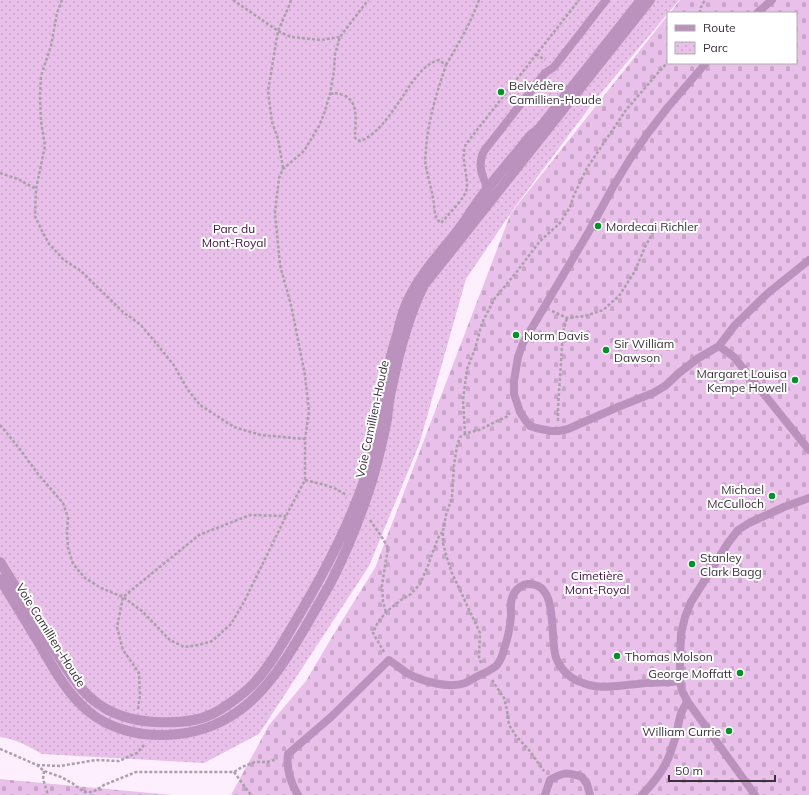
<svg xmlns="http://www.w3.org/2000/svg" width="809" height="795" font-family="Mulish,sans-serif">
  <defs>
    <pattern id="cemetery-stones" width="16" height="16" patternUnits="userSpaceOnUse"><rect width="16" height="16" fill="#e8c0e9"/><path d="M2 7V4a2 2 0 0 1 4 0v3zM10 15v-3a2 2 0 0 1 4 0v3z" fill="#c8a5c9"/></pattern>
    <pattern id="park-dots" width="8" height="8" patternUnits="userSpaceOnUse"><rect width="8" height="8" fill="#e8c0e9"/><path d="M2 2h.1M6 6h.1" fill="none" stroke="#c8a5c9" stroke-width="1.8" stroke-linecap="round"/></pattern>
  </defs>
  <rect width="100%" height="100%" fill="#feeffe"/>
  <path fill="url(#cemetery-stones)" d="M680,0H809V795H231L269,725L306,681L335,632L375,568L511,213L668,15V63H796V13H670Z
    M0,779L21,781L172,795H0Z"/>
  <path fill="url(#park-dots)" d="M0,0H679L592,104L512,211L466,279L419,445L369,566L259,734L204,763L42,754C28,746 16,739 0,737Z"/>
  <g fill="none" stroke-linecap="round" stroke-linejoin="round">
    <path stroke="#ab9fac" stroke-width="2.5" stroke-dasharray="3 2" stroke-linecap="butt" d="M62,0L57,13L51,46L41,76L40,97L41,121L45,146L36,189L35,216L42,231L49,244L64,260L81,271L123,312L141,325L173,364L188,390L200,405L234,427L261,435L305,439
      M233,0L278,31L291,37L321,40L340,37
      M700,13L701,7L705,0
      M536,54L545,60
      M446,65C459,43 470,24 479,0
      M330,94C335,93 338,93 343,95C360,101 355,123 355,138L360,141C380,135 399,101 411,84C418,74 427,63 439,60L446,65C437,92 428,120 426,149C426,153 425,157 425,161C427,174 431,186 433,198C435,207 433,218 441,223C448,215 466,197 467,188C468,173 460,158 466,144L579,0
      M283,168L278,139L272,122L268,91L278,31L289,6L291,0
      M0,173L18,179L36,189
      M552,311L567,318L585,316L603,310L619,296L635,271L645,247L657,225
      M558,421V408L563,332L567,318
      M0,425L19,448L38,474L63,503L68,518L67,533L68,548L73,564L85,578L101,588L123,597L142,611L170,640L184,647L199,645L212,641L231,624L245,600L286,516L305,480V439L309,412L305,375L291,305L280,265L275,213L279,178L283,169L304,151L319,126L324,114L330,94L334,71L335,54L340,37L368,0
      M465,434L463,400L467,369L475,349L482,323L495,298L515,274L540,241L560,223L570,207L574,195L587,168L626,110L657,74L668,62
      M305,480C320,484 335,486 347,496
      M370,520L383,539L388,548L382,585L383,602L386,612
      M384,652L373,633L377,624L386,612L401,600L411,594L420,584L427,568L438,538L443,531
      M481,663L479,657L480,633L452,573L447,558L443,543V531L446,515L452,497L454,465L457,446L460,437L467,433L479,430L495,422L506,417L510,413
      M492,680L504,698L507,710L509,725L516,736L529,750L544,771
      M138,709L140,695L139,673L123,650L117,627L123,597L199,535L250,515L286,516
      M0,749L12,754L37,765L44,771L61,777L72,783L84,792H93L104,785L136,772H234L242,767L255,762H267L277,759
      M37,765L60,766L96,760L119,761L137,753L144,745
      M44,771L43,779L48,795
      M234,772L251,795"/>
    <path stroke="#bb92bd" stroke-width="8" d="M757,13L772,0
      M706,63L668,107L648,133L630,159L613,187L588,233L523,343L518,357L514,381V394L520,412L526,421L530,426L536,428L551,431H559L568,429L618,407L653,393L665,386L679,373L697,359L719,346L735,325L768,293L809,260
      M488,189C482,176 477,164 484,151L545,73L554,67L606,0
      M719,346L734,357L809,450
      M298,795C290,782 286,770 288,754L331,717L389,660C395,664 401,669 407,673C421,681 448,689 465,683C470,681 474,678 478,676C484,673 492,670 497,665C500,661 503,654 504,649C508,638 510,628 511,616C511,611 510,604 512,598C514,591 521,584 529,584C561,584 548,642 557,660C562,671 572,680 583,683C601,690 620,685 637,684C651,682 666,683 680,681
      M545,795L550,780C563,772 567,772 582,777L587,784L590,795
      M642,795C654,782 664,770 670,754C672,748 674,742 676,736C679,724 679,711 688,702
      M755,795L688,702L682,691L680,681V660L681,634L685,617L691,602L728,543L738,530L749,523L784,507L809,498"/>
    <path stroke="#bb92bd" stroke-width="10" d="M0,562C18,591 36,620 54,649C65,666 76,686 92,699C109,714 133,721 155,722C173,723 196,722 212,714C225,708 246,692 255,682C272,663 285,639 298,617C325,571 350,524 367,472C377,440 380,406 387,372C390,360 393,347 397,335C400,322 403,309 409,298C423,268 448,246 466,219C469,215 471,211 474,207C491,182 512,159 531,135L538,130L641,0
      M0,579C12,599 25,620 37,640C52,665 65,692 88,711C109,729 139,736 166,735C194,734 217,727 240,710C268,690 289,655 306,626C314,612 322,598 330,584C347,551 361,516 372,481C378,460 383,440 387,419C388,408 389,398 392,387C399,352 408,317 424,285L650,0"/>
  </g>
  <g fill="#029227" stroke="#fff" stroke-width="1.5">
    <circle cx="501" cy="92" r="4"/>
    <circle cx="598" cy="226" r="4"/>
    <circle cx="516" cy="335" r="4"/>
    <circle cx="606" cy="350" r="4"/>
    <circle cx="795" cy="380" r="4"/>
    <circle cx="772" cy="496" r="4"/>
    <circle cx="692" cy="564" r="4"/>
    <circle cx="617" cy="656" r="4"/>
    <circle cx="740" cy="673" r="4"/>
    <circle cx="729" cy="731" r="4"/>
  </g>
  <g text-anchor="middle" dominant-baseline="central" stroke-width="4" stroke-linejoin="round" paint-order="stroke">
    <g font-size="12" fill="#3a313b" stroke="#fff" text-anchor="start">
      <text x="509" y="85">Belvédère<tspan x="509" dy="14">Camillien-Houde</tspan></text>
      <text x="606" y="226">Mordecai Richler</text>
      <text x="524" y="335">Norm Davis</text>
      <text x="614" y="343">Sir William<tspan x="614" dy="14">Dawson</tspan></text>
      <text x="787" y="373" text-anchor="end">Margaret Louisa<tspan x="787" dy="14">Kempe Howell</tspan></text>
      <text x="764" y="489" text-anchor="end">Michael<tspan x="764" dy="14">McCulloch</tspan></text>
      <text x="700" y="557">Stanley<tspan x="700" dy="14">Clark Bagg</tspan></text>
      <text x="625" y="656">Thomas Molson</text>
      <text x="732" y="673" text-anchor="end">George Moffatt</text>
      <text x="721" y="731" text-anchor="end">William Currie</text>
    </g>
    <g font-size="12" fill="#440e48" stroke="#fff">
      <text x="234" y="228">Parc du<tspan x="234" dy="14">Mont-Royal</tspan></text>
      <text x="597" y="575">Cimetière<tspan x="597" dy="14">Mont-Royal</tspan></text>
    </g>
    <g font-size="12" fill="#3a313b" stroke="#fff">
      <text transform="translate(372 419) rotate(-78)">Voie Camillien-Houde</text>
      <text transform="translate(51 635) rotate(58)">Voie Camillien-Houde</text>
    </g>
  </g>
  <rect x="667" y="12" width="130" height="52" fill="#ffffff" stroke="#b0adb1"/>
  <rect x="675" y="25" width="20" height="6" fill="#bb92bd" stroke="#b0adb1"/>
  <text x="703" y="32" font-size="12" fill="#3a313b">Route</text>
  <rect x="675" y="42" width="20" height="12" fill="url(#park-dots)" stroke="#b0adb1"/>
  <text x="703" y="52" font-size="12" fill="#3a313b">Parc</text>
  <path d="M669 775v6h106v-6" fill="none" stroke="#3a313b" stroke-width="2"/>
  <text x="675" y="775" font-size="12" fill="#3a313b" stroke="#ffffff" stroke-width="3" paint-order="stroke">50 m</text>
</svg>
